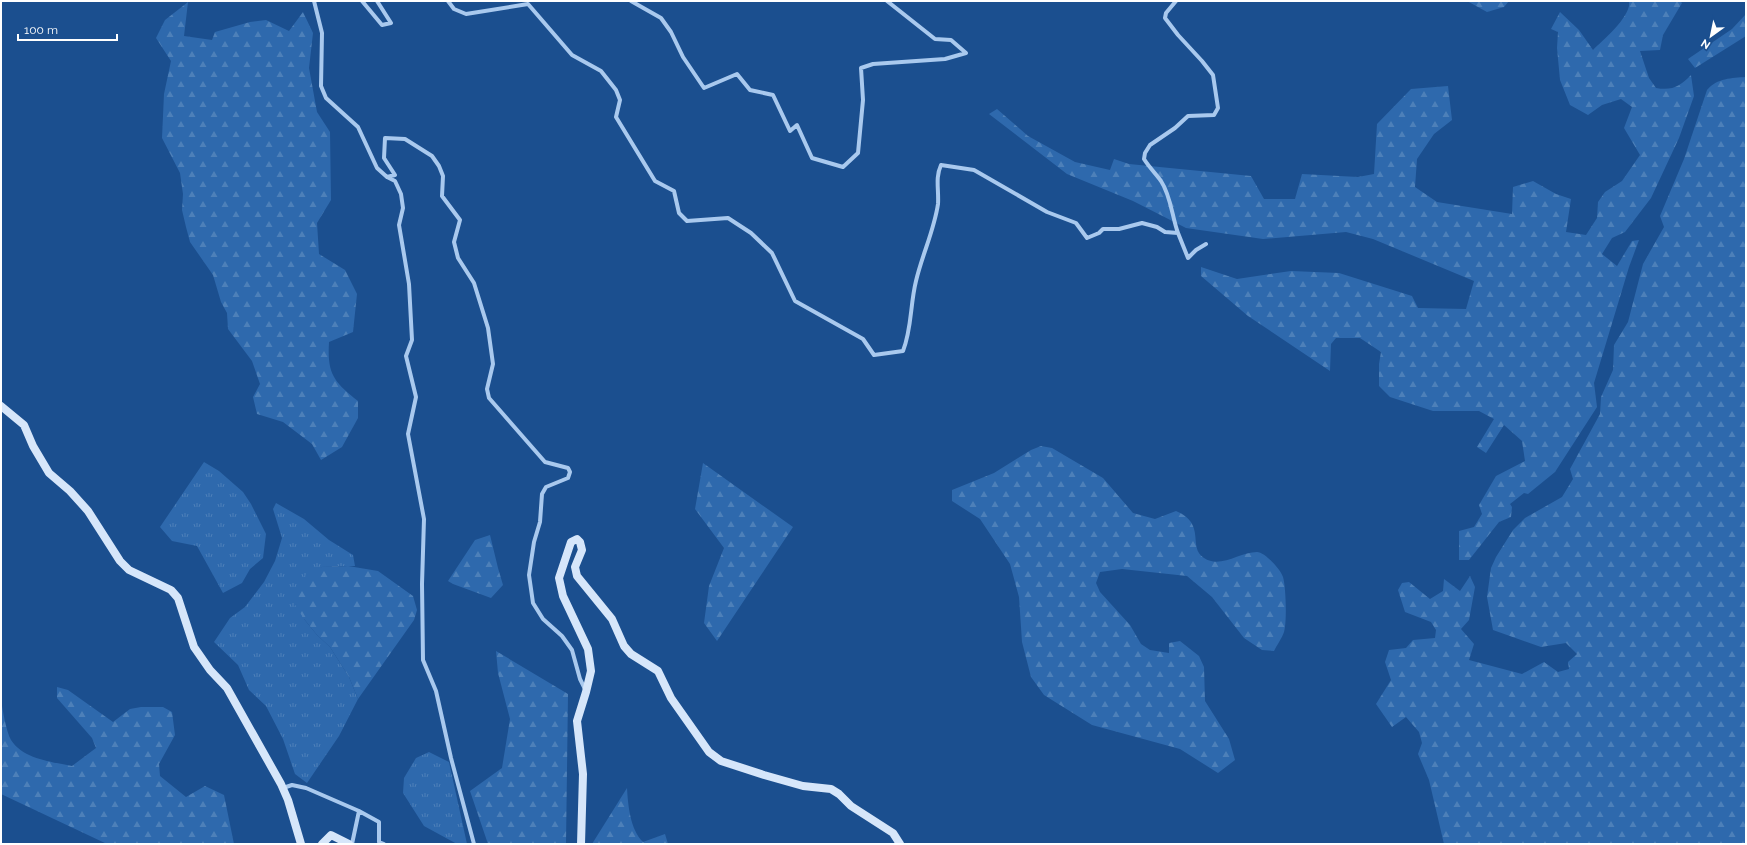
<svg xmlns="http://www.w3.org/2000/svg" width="1747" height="845" font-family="Raleway,sans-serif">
  <defs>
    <pattern id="grass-tufts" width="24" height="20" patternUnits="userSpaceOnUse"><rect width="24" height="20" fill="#2e69ad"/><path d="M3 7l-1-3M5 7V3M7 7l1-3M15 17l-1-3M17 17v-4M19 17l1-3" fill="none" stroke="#4d80b9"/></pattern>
    <pattern id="forest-firs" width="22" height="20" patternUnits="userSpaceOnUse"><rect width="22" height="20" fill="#2e69ad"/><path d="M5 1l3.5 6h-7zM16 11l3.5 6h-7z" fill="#4d80b9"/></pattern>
  </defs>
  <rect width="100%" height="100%" fill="#1b4f8f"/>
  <path fill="url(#grass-tufts)" d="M204,462L219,471L243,492L251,504L266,534L263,558L250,569L242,583L223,593L197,546L172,541L160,527Z
    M276,503L304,519L329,540L353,555L355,566L321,567L304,619L317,635L330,647L349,677L358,699L339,736L307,783L295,774L283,739L266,706L249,690L238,665L214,642L230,618L245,607L264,582L275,561L282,538L273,509Z
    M429,752L449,762L467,844H457L424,826L403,793L404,778L416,758Z"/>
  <path fill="url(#forest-firs)" d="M1467,1H1509L1504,7L1487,12Z
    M1629,1H1680L1682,3L1663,35L1660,50L1640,51L1649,78L1656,88C1673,91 1680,86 1691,75L1694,96L1679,138L1651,198L1625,232L1612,238L1602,254L1617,266L1632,241L1639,240L1629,267L1594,383L1597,407L1555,472L1528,494L1524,493L1510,504L1512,507L1511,517L1499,522L1469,560H1459V531L1474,527L1482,514L1479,505L1496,476L1525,461L1522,441L1504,425L1486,453L1477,447L1494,419L1479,411H1433L1390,397L1379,386V364L1381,352L1360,338H1336L1331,344L1330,371L1248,316L1201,276V267L1237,279L1291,271L1339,273L1412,296L1418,308L1466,309L1474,281L1373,239L1346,232L1263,239L1186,228L1133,201L1067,174L989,114L997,109L1028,136L1075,162L1110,170L1114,159L1129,164L1251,176L1264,199H1295L1302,174L1358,177L1374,174L1377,124L1411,89L1448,86L1452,120L1434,134L1417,159L1415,187L1437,202L1512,214L1513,187L1533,181L1556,194L1571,199L1566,232L1586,235L1597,218L1598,202L1605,192L1622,181L1640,155L1624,128L1632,107L1621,99L1602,105L1588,115L1570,105L1560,80L1557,48L1558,32L1551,29L1560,12L1579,30L1593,50C1603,40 1632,16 1629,1Z
    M188,2L184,36L212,40L215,32L250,22L266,20L289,31L303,12L313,33L309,68L317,112L330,132L331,200L317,223L319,254L345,270L357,294L353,332L329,342C327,374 334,382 358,401V418L342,447L321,460L312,444L283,422L257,414L253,397L260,384L252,361L228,329L227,313L221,302L213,275L190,242L186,227L182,210L183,194L180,173L162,138L164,94L171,61L156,38L165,20Z
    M1746,14V36L1695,68L1688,59L1732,29Z
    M1746,77V844H1444L1429,780L1418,754L1422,743L1419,732L1406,717L1392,727L1376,704L1391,680L1385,662L1389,650L1406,648L1413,640L1435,638L1436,630L1431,622L1405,612L1398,590L1402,583L1409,582L1430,599L1443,591L1444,579L1460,591L1470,576L1475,587L1469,620L1461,629L1474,644L1469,660L1522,674L1544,662L1558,672L1569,669L1568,662L1577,654L1566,643L1541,647L1493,630L1487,597L1491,568L1496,557L1513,530L1525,518L1562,497L1573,479L1570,469L1600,414L1601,397L1613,370L1614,345L1628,322L1643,264L1664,227L1660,216L1684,159L1707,90C1717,78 1732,78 1746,77Z
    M1041,446L1052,448L1103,478L1133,513L1155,519L1176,511C1207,524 1187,547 1204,558C1220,569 1240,552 1257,552C1265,552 1281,570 1283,577C1286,587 1287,622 1284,632C1282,638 1277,645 1274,651L1262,650L1244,638L1212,597L1187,576L1122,569L1100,572L1096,583L1100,592L1130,625L1141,644L1150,650L1169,653V643L1180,641L1199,656L1204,667L1205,701L1229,739L1235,760L1218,773L1180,749L1092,725L1044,695L1031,677L1022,642L1019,597L1010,564L980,519L952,501V490L994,473L1031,450Z
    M703,463L793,527L717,641L704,623L709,586L724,548L695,509Z
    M490,535L498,568L503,585L491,598L453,584L448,581L475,540Z
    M348,566L378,571L413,596L417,610L414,620L358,699L349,677L330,647L317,635L304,619L292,600C297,586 305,569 322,567C331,566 339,567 348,566Z
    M496,651L568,694L566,844H488L470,791L502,768L510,719L498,673Z
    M57,687L68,690L113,722L130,709L141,707H163L172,712L175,735L159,764L160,776L186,797L205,786L224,795L234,844H107L1,794V701C3,711 6,731 11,740C23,759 52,762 72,766L96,748L92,738L57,698Z
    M627,788C628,805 630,829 643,842L665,834L668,844H592Z"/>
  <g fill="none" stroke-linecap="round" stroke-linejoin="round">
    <path stroke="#a9c9ee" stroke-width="4" d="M314,1L322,33L321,86L326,98L358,127L377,168L387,177L395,175L384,158L385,138L405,139L432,156L439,166L443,176L442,196L460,220L454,242L458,258L474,283L488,328L493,364L487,389L489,398L545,462L568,468L570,472L568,478L546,487L542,494L540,522L534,542L529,575L533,603L543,619L562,636L572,650L580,679L585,689
      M362,1L382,25L391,23L377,1
      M448,1L454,9L466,14L528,4L572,55L601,71L616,90L620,100L616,117L655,181L674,191L679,213L687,221L728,218L751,233L772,253L795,301L863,339L874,355L903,351C912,328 910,305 916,281C922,255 934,231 938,204C939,190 935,178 941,165L974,170L1047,212L1076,223L1087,238L1099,233L1103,229H1119L1142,223L1157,227L1165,232L1178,233L1188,258L1196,250L1206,244
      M631,1L661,18L671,32L683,57L704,88L737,74L750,90L773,95L790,131L797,125L812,158L843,167L858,153L863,100L861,68L873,64L945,59L966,53L951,40L935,39L887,1
      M1176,1L1166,13L1165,18L1178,35L1202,61L1213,75L1218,108L1214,115L1188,116L1175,128L1150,145L1145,153L1144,159C1149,167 1156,174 1161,181C1171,196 1172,217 1178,233
      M387,177L395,181L401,194L403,208L399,225L409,284L412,340L406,356L416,397L408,434L424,519L422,584L423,660L436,691L451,758L474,844
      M283,788L292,785L306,788L359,811
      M352,844L359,811L379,822V842L384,844"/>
    <path stroke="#d6e6fa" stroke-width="8" d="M1,406L24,425L33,446L49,473L70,491L88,511L120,561L129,570L171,590L178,598L194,647L210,670L227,688L281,784L288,800L301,844
      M322,844L331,835L349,844
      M581,844L583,774L577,721L586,692L591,671L588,649L563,596L559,578L571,542L577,539L580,542L582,550L575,567L577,576L612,619L624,646L631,654L658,671L671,698L709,752L721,761L764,775L803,786L831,789L839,794L851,806L893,833L900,844"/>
  </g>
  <rect width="1747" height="845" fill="none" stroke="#ffffff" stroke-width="4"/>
  <g transform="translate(1711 36) rotate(213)" stroke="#1b4f8f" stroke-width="3" paint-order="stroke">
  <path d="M0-3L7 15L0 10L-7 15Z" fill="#ffffff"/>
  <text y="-6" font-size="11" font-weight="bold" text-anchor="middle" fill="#ffffff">N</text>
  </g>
  <path d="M18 34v6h99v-6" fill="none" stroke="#ffffff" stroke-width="2"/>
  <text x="24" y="34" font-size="12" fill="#ffffff" stroke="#1b4f8f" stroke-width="3" paint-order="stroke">100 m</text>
</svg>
